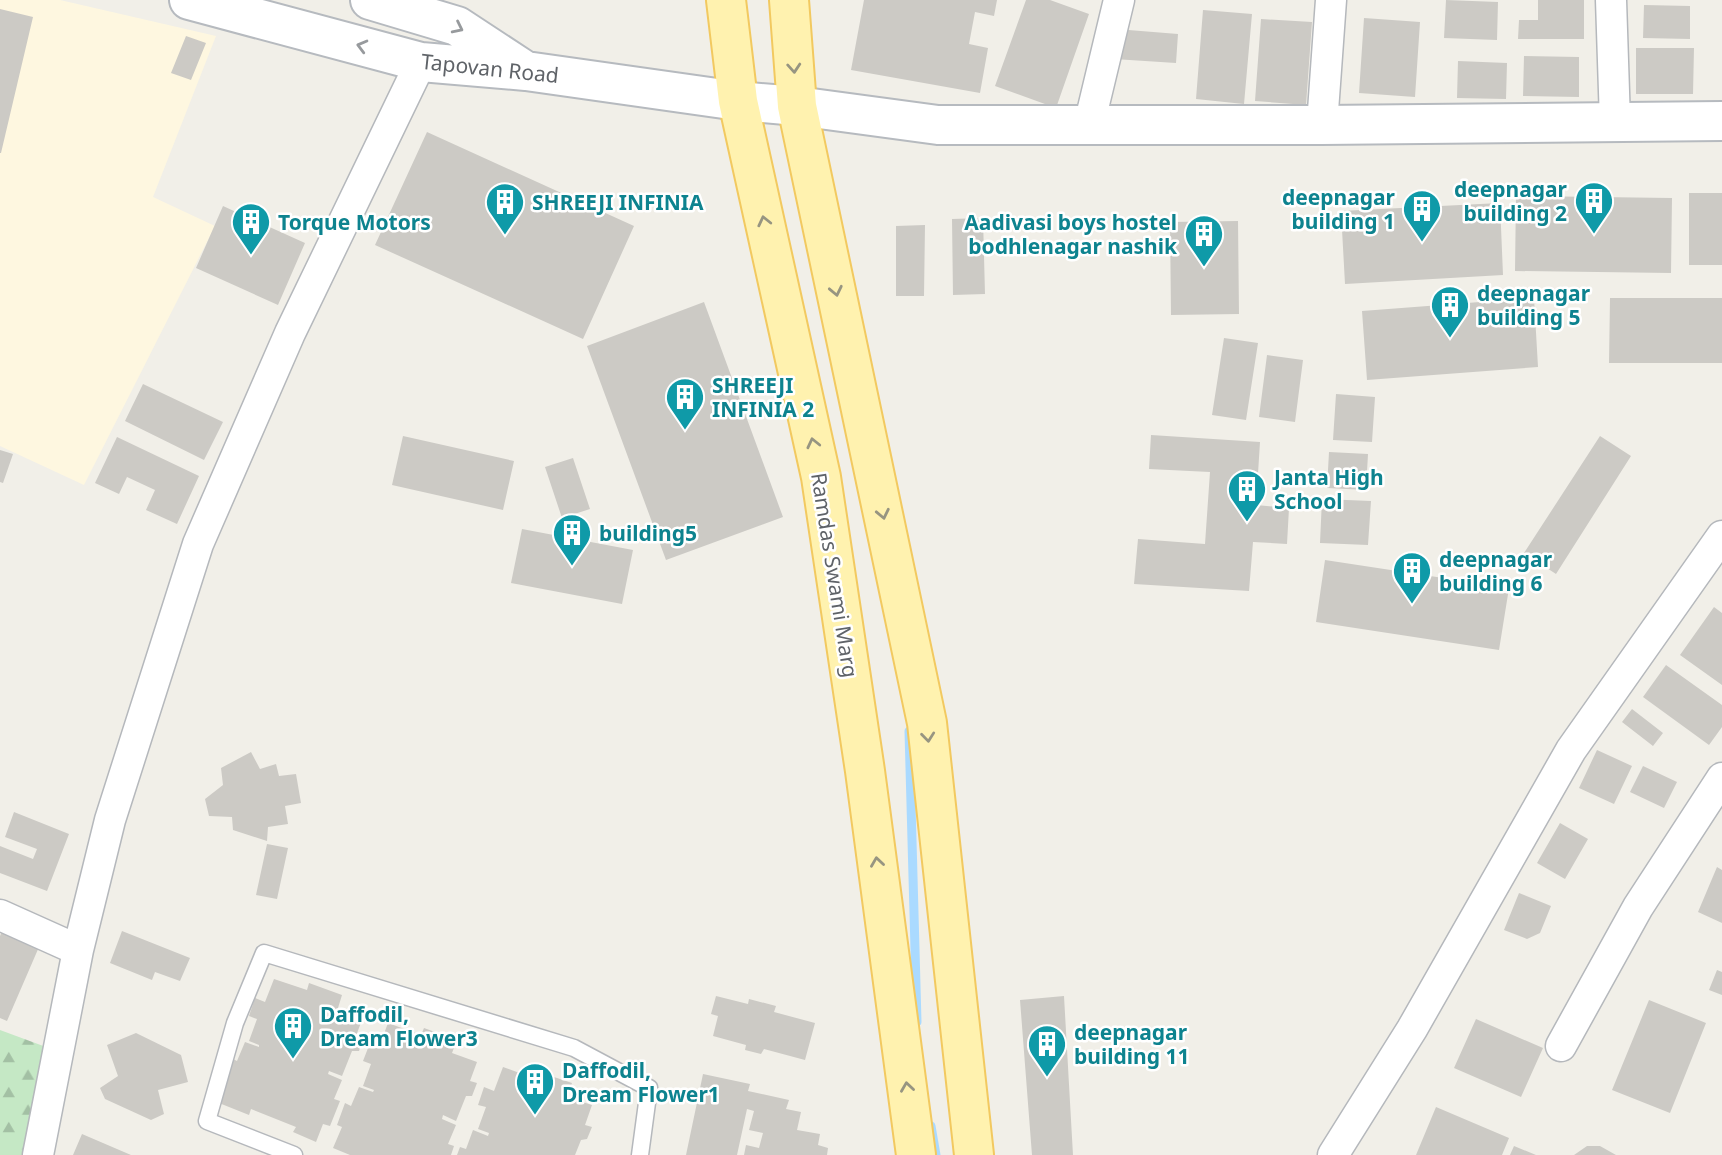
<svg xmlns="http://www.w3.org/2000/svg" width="1722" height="1155" font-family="'Noto Sans',sans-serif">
  <defs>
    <pattern id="forest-firs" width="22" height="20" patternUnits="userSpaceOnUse" patternTransform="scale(1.75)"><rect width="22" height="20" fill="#c5e8c5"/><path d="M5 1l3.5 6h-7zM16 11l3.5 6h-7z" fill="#a3c0a4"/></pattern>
  </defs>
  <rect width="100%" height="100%" fill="#f1efe8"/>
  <path fill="#fef7e0" d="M0,0H60L216,36L153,197L215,226L84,485L0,446Z"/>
  <path fill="url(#forest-firs)" d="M0,1030L46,1047L29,1155H0Z"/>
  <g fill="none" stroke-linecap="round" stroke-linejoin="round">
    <path stroke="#aadaff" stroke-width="9" d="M909,731L917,1022
      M931,1126L936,1155"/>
  </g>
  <path fill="#cccac5" d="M864,0H997L994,16L975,12L969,44L988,48L980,93L851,70Z
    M1026,0H1050L1089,14L1056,108L995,86Z
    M1446,0L1498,2L1497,40L1444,38Z
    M1538,0H1584V39H1518L1519,20H1538Z
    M1644,5L1690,6V39L1643,38Z
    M0,9L33,17L1,153H0Z
    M1203,10L1252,14L1244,104L1196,99Z
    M1364,18L1420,22L1415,97L1359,93Z
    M1261,19L1312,22L1306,105L1255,101Z
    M1116,29L1178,34L1176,63L1114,59Z
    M186,36L206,43L191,80L171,73Z
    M1636,48H1694L1693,94H1636Z
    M1524,56L1579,57V97L1523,96Z
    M1458,61L1507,63L1506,99L1457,98Z
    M427,132L634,226L583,339L375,245Z
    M1689,193H1722V265H1689Z
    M1516,196L1672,198L1671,273L1515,271Z
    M1500,203L1503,275L1345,284L1341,211Z
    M223,206L305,243L278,305L196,268Z
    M983,218L985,294L953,295L952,219Z
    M1238,221L1239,314L1171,315L1170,222Z
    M925,225L924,296H896V226Z
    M1534,298L1538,367L1367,380L1362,311Z
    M1610,298H1722V363H1609Z
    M704,302L783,517L666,560L587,346Z
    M1224,338L1258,343L1246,420L1212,415Z
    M1267,355L1303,360L1295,422L1259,417Z
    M143,384L223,422L204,460L125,421Z
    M1336,394L1375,397L1372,442L1333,440Z
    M1151,435L1260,442L1256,505L1289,508L1287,544L1253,542L1249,591L1134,584L1138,539L1205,544L1210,472L1149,469Z
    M403,436L514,461L503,510L392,485Z
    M1600,436L1631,456L1556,574L1524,553Z
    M117,437L199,476L177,524L146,510L155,490L127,477L119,494L95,483Z
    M0,450L13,454L3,483L0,482Z
    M1329,452L1368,454L1366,490L1327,488Z
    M573,458L590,509L562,518L545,467Z
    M1322,499L1371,501L1368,545L1320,543Z
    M522,529L633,550L622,604L511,583Z
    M1325,560L1509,588L1499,650L1316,622Z
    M1714,607L1722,613V685L1680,655Z
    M1666,665L1722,705V727L1709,745L1643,697Z
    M1632,709L1663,733L1653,746L1622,722Z
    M1597,750L1632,766L1614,804L1579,788Z
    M251,752L260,769L276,764L279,776L296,774L301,803L285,806L288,824L268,827L267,841L233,830L232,817L209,816L205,799L223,785L221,768Z
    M1643,766L1677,782L1664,808L1630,792Z
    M14,812L69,834L47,891L0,873V846L33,859L37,849L5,837Z
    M1560,823L1588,839L1565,879L1537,863Z
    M267,844L288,848L277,899L256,895Z
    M1717,867L1722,870V923L1698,912Z
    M1519,893L1551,906L1540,933L1527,939L1504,930Z
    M5,924L42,940L7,1021L0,1018V936Z
    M122,931L190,958L180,981L155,972L152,980L110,963Z
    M1717,970L1722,972V995L1709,990Z
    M274,979L307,990L309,983L342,995L338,1008L363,1017L356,1036L363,1039L359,1051H352L342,1076L329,1071L328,1074L342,1080L334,1099L340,1101L330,1126L323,1124L316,1142L293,1132L296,1127L251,1109L249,1115L219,1103L227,1082L223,1080L231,1058L237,1061L245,1042L259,1047V1045L249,1041L257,1019L249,1016L255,998L265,1002Z
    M716,996L748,1004L749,999L776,1006L774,1012L815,1023L805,1060L764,1049L761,1054L745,1050L746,1045L713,1036L718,1016L711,1014Z
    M1064,996L1073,1155H1032L1020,1000Z
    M1649,1000L1706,1023L1670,1113L1612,1090Z
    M1476,1019L1543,1048L1521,1097L1454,1068Z
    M388,1023L421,1035L424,1028L457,1040L452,1053L477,1062L470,1081L477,1083L472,1096H466L456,1121L443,1115L442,1119L456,1125L448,1144L454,1146L451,1155H350L333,1148L342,1127L337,1125L345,1103L351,1106L359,1087L373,1092L374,1090L363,1086L371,1064L363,1061L370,1043L379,1047Z
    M136,1033L181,1055L188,1082L158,1090L164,1114L151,1120L105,1099L100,1088L118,1076L107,1045Z
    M503,1067L536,1079L539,1072L572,1083L567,1097L592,1105L585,1125L592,1127L587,1139L581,1140L575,1155H457L460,1147L466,1149L473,1130L488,1136L489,1133L478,1129L486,1107L478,1105L484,1087L494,1091Z
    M703,1074L750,1084L748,1091L789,1100L786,1109L801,1112L797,1130L820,1134L818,1145L828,1148L827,1155H744L746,1145L759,1148L763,1133L749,1130L754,1111L747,1109L737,1155H686Z
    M1436,1107L1509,1138L1502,1155H1416Z
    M82,1134L131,1155H73Z
    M1514,1146L1536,1155H1510Z
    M1587,1146H1600L1616,1155H1574Z"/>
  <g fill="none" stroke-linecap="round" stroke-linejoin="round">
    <g stroke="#b5b8bc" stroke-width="19">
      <path id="lane" d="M294,1155L207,1121L235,1023L264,953L574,1048L649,1088L640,1155"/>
    </g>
    <g stroke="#b5b8bc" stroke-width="33">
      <path id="street" d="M1611,0L1615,122
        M1089,125L1119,0
        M1322,125L1331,0
        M0,915L78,950
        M1561,1046L1638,907L1722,778
        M38,1155L78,950L110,820L198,544L290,333L421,62
        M1333,1155L1412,1029L1571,750L1722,536"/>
    </g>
    <g stroke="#b6babf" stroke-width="42">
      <path id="secondary" d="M189,0L421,62L526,71L738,101L797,106L938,125H1322L1722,121
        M370,0L457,26L524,70"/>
    </g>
    <g stroke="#f2c960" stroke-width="42">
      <path id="primary" d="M726,0L738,101L821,477L865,771L916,1155
        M789,0L797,106L927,723L974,1155"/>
    </g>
    <use href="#lane" stroke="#fff" stroke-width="16"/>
    <use href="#street" stroke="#fff" stroke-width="30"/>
    <use href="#secondary" stroke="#fff" stroke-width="38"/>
    <use href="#primary" stroke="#fff2af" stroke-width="38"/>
  </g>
  <defs><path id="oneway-chevron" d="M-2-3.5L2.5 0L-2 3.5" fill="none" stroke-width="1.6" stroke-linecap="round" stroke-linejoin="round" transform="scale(1.75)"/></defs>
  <g stroke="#979a9d">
    <use href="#oneway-chevron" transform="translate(458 28) rotate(26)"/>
    <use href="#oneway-chevron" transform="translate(362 46) rotate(-165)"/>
  </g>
  <g stroke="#979581">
    <use href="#oneway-chevron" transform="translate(794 68) rotate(86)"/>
    <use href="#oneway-chevron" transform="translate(764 221) rotate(-103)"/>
    <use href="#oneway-chevron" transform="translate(836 291) rotate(78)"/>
    <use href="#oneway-chevron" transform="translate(813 443) rotate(-103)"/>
    <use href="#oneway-chevron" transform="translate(883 514) rotate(78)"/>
    <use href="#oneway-chevron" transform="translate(928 737) rotate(84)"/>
    <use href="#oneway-chevron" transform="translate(877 862) rotate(-98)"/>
    <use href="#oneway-chevron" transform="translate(907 1087) rotate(-98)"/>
  </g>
  <defs>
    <g id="building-pin" transform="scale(2.0125)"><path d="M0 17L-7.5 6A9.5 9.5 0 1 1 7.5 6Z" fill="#0f9aa8" stroke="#fff"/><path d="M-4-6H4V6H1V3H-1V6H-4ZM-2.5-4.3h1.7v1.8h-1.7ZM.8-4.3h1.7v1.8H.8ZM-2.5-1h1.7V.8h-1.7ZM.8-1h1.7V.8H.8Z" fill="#fff"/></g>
  </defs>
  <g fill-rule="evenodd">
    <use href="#building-pin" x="1594" y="201"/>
    <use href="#building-pin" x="505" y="202"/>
    <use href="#building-pin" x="1422" y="209"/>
    <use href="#building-pin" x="251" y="222"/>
    <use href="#building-pin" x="1204" y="234"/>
    <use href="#building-pin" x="1450" y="305"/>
    <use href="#building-pin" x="685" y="397"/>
    <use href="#building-pin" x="1247" y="489"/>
    <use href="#building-pin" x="572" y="533"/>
    <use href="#building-pin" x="1412" y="571"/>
    <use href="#building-pin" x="293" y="1026"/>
    <use href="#building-pin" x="1047" y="1044"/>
    <use href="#building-pin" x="535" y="1082"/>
  </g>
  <g text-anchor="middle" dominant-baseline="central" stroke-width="5" stroke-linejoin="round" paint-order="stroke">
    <g font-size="21" fill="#5f6368" stroke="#fff">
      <text transform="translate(490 68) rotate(6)">Tapovan Road</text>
      <text transform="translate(835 575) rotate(81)">Ramdas Swami Marg</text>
    </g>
    <g font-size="21" font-weight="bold" fill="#0d838f" stroke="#fff" text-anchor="start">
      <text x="1567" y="189" text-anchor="end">deepnagar<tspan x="1567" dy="24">building 2</tspan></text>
      <text x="1395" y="197" text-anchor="end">deepnagar<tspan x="1395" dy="24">building 1</tspan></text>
      <text x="532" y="202">SHREEJI INFINIA</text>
      <text x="278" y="222">Torque Motors</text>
      <text x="1177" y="222" text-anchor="end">Aadivasi boys hostel<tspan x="1177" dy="24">bodhlenagar nashik</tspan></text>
      <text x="1477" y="293">deepnagar<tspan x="1477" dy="24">building 5</tspan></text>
      <text x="712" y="385">SHREEJI<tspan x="712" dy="24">INFINIA 2</tspan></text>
      <text x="1274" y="477">Janta High<tspan x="1274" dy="24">School</tspan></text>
      <text x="599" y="533">building5</text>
      <text x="1439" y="559">deepnagar<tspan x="1439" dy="24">building 6</tspan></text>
      <text x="320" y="1014">Daffodil,<tspan x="320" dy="24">Dream Flower3</tspan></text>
      <text x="1074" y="1032">deepnagar<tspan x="1074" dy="24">building 11</tspan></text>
      <text x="562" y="1070">Daffodil,<tspan x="562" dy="24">Dream Flower1</tspan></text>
    </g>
  </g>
</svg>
